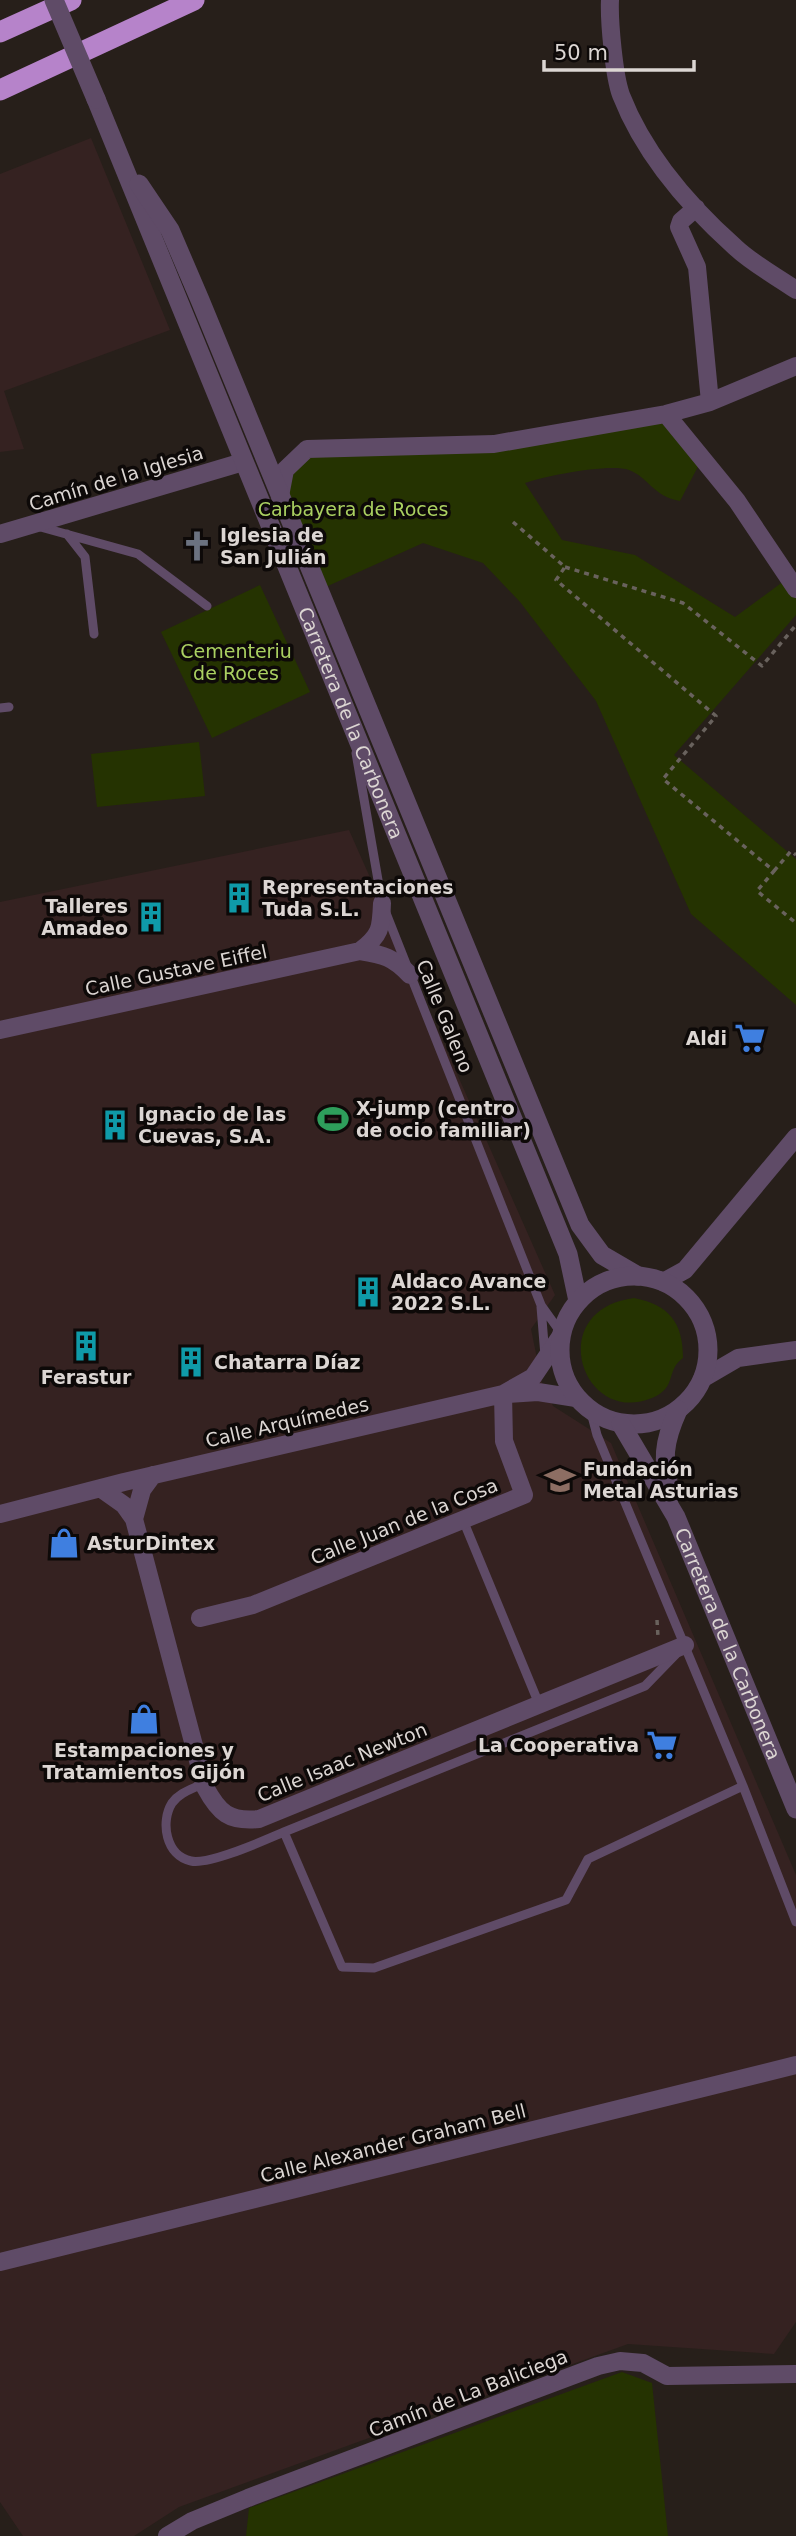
<svg xmlns="http://www.w3.org/2000/svg" width="796" height="2536" font-family="'DejaVu Sans',sans-serif">
  <rect width="100%" height="100%" fill="#271f1a"/>
  <path fill="#352221" d="M91,138L170,330L4,391L24,449L0,452V174Z
    M349,830L555,1295L531,1329L542,1383L553,1406L611,1443L796,1875V2322L774,2354L628,2344L179,2507L134,2536H23L0,2502V902Z"/>
  <path fill="#253301" d="M666,414L703,457L680,501C654,497 648,477 629,470C610,463 545,476 525,483L562,540L635,555L735,617L788,578L796,589V615L674,755L796,859V1005L691,914L596,701L520,602L483,563L423,543L319,590L280,496L297,456L395,448Z
    M260,585L310,692L212,738L161,632Z
    M199,742L205,796L97,807L91,754Z
    M634,1298C669,1305 683,1322 683,1358C665,1371 678,1387 652,1398C582,1427 543,1310 634,1298Z
    M622,2372L652,2383L668,2536H246L249,2508Z"/>
  <g fill="none" stroke-linecap="round" stroke-linejoin="round">
    <path stroke="#69625d" stroke-width="3.5" stroke-dasharray="5 5" stroke-linecap="butt" d="M513,522L565,567L556,580L716,716L663,779L774,871L757,891L796,923
      M565,567L683,603L762,666L796,625
      M774,871L791,851L796,855
      M657,1620L658,1637"/>
    <path stroke="#5f4b67" stroke-width="9" d="M37,526L138,554L207,606
      M67,534L85,557L94,634
      M0,708L9,707
      M356,753L382,903L541,1305L561,1333
      M541,1307L545,1356
      M591,1412L597,1435L743,1786L796,1922
      M463,1520L539,1704
      M677,1653L645,1686L284,1832L342,1967L374,1968L566,1900L588,1859L743,1786
      M204,1783C193,1789 180,1792 172,1803C160,1822 166,1856 191,1861C210,1865 265,1840 284,1832"/>
    <path stroke="#5f4b67" stroke-width="18" d="M610,0C609,21 614,76 621,95C644,154 688,205 735,247C753,264 776,276 796,290
      M696,208L681,221L679,227L697,267L710,402
      M666,414L737,501L796,589
      M280,496L285,470L307,449L494,444L666,414L710,402L796,366
      M0,534L243,462
      M360,951C381,935 381,928 382,903
      M0,1030L360,951C384,955 393,957 410,975
      M663,1282L685,1270L796,1137
      M702,1379L738,1358L796,1350
      M506,1394L538,1392L576,1398
      M100,1488L124,1505L134,1519L205,1787C219,1813 229,1822 259,1819L685,1645
      M0,1514L124,1482L503,1394L533,1377L560,1337
      M134,1519L142,1490L153,1475
      M200,1618L253,1605L524,1495L504,1441L503,1394
      M0,2262L796,2065
      M167,2536L192,2521L248,2498L598,2366L620,2361L643,2363L667,2376L796,2374"/>
    <g stroke="#5f4b67" stroke-width="19">
      <path id="s1" d="M96,99L568,1254L578,1301"/>
      <path d="M139,184L170,230L200,300L580,1225L602,1255L638,1276"/>
      <circle cx="634" cy="1350" r="74"/>
      <path id="s2" d="M621,1424L676,1517L796,1809"/>
      <path d="M671,1495C662,1460 663,1443 678,1410"/>
    </g>
    <path stroke="#b683ca" stroke-width="21" d="M0,32L71,0
      M0,90L194,0"/>
    <path stroke="#5f4b67" stroke-width="19" d="M54,0L96,99"/>
  </g>
  <defs>
    <g id="church-bare" transform="scale(2.415)"><path d="M-1.2-6h2.4v3.5h3.3v2.4h-3.3V6h-2.4V-.1h-3.3v-2.4h3.3Z" fill="#6b7280" stroke="#0d0908" stroke-width="2.5" paint-order="stroke"/></g>
    <g id="building-bare" transform="scale(2.415)"><path d="M-4-6H4V6H1V3H-1V6H-4ZM-2.5-4.3h1.7v1.8h-1.7ZM.8-4.3h1.7v1.8H.8ZM-2.5-1h1.7V.8h-1.7ZM.8-1h1.7V.8H.8Z" fill="#0f9aa8" stroke="#0d0908" stroke-width="2.5" paint-order="stroke"/></g>
    <g id="supermarket-bare" transform="scale(2.415)"><path d="M-6-5.5h2.5l.6 2H6L4.5 2H-2.5L-4.4-4H-6ZM-1.5 3.2a1.3 1.3 0 1 0 .1 0ZM3 3.2a1.3 1.3 0 1 0 .1 0Z" fill="#3f7fe0" stroke="#0d0908" stroke-width="2.5" paint-order="stroke"/></g>
    <g id="stadium-bare" transform="scale(2.415)"><path d="M0-5a6.5 5 0 1 0 0 10a6.5 5 0 1 0 0-10ZM-3.5-1.8h7v3.6h-7Z" fill="#2e9e5b" stroke="#0d0908" stroke-width="2.5" paint-order="stroke"/></g>
    <g id="school-bare" transform="scale(2.415)"><path d="M0-5L7-2L0 1L-7-2ZM-4 1L0 2.5L4 1V4Q0 6-4 4Z" fill="#8d6e63" stroke="#0d0908" stroke-width="2.5" paint-order="stroke"/></g>
    <g id="shop-bare" transform="scale(2.415)"><path d="M-5-2.5h2.3a2.7 3.5 0 0 1 5.4 0H5L5.5 6h-11ZM-1.5-2.5h3a1.5 2.3 0 0 0-3 0Z" fill="#3f7fe0" stroke="#0d0908" stroke-width="2.5" paint-order="stroke"/></g>
  </defs>
  <g fill-rule="evenodd">
    <use href="#church-bare" x="197" y="546"/>
    <use href="#building-bare" x="239" y="898"/>
    <use href="#building-bare" x="151" y="917"/>
    <use href="#supermarket-bare" x="750" y="1038"/>
    <use href="#stadium-bare" x="333" y="1119"/>
    <use href="#building-bare" x="115" y="1125"/>
    <use href="#building-bare" x="368" y="1292"/>
    <use href="#building-bare" x="86" y="1346"/>
    <use href="#building-bare" x="191" y="1362"/>
    <use href="#school-bare" x="560" y="1480"/>
    <use href="#shop-bare" x="64" y="1543"/>
    <use href="#shop-bare" x="144" y="1719"/>
    <use href="#supermarket-bare" x="662" y="1745"/>
  </g>
  <g text-anchor="middle" dominant-baseline="central" stroke-width="7" stroke-linejoin="round" paint-order="stroke">
    <g font-size="19" fill="#dcd6d3" stroke="#0d0908">
      <text transform="translate(116 478) rotate(-17)">Camín de la Iglesia</text>
      <text stroke="none"><textPath href="#s1" startOffset="674">Carretera de la Carbonera</textPath></text>
      <text transform="translate(176 970) rotate(-12)">Calle Gustave Eiffel</text>
      <text transform="translate(445 1016) rotate(68)">Calle Galeno</text>
      <text transform="translate(287 1422) rotate(-13)">Calle Arquímedes</text>
      <text transform="translate(404 1521) rotate(-22)">Calle Juan de la Cosa</text>
      <text stroke="none"><textPath href="#s2" startOffset="245">Carretera de la Carbonera</textPath></text>
      <text transform="translate(342 1762) rotate(-22)">Calle Isaac Newton</text>
      <text transform="translate(393 2143) rotate(-14)">Calle Alexander Graham Bell</text>
      <text transform="translate(468 2393) rotate(-21)">Camín de La Baliciega</text>
    </g>
    <g font-size="19" fill="#aad061" stroke="#0d0908">
      <text x="353" y="509">Carbayera de Roces</text>
      <text x="236" y="651">Cementeriu<tspan x="236" dy="22">de Roces</tspan></text>
    </g>
    <g font-size="19" font-weight="bold" fill="#dcd6d3" stroke="#0d0908" text-anchor="start">
      <text x="220" y="535">Iglesia de<tspan x="220" dy="22">San Julián</tspan></text>
      <text x="262" y="887">Representaciones<tspan x="262" dy="22">Tuda S.L.</tspan></text>
      <text x="128" y="906" text-anchor="end">Talleres<tspan x="128" dy="22">Amadeo</tspan></text>
      <text x="727" y="1038" text-anchor="end">Aldi</text>
      <text x="356" y="1108">X-jump (centro<tspan x="356" dy="22">de ocio familiar)</tspan></text>
      <text x="138" y="1114">Ignacio de las<tspan x="138" dy="22">Cuevas, S.A.</tspan></text>
      <text x="391" y="1281">Aldaco Avance<tspan x="391" dy="22">2022 S.L.</tspan></text>
      <text x="214" y="1362">Chatarra Díaz</text>
      <text x="86" y="1377" text-anchor="middle">Ferastur</text>
      <text x="583" y="1469">Fundación<tspan x="583" dy="22">Metal Asturias</tspan></text>
      <text x="87" y="1543">AsturDintex</text>
      <text x="639" y="1745" text-anchor="end">La Cooperativa</text>
      <text x="144" y="1750" text-anchor="middle">Estampaciones y<tspan x="144" dy="22">Tratamientos Gijón</tspan></text>
    </g>
  </g>
  <path d="M544 60v10h150v-10" fill="none" stroke="#dcd6d3" stroke-width="3.5"/>
  <text x="554" y="60" font-size="21" fill="#dcd6d3" stroke="#0d0908" stroke-width="5" paint-order="stroke">50 m</text>
</svg>
